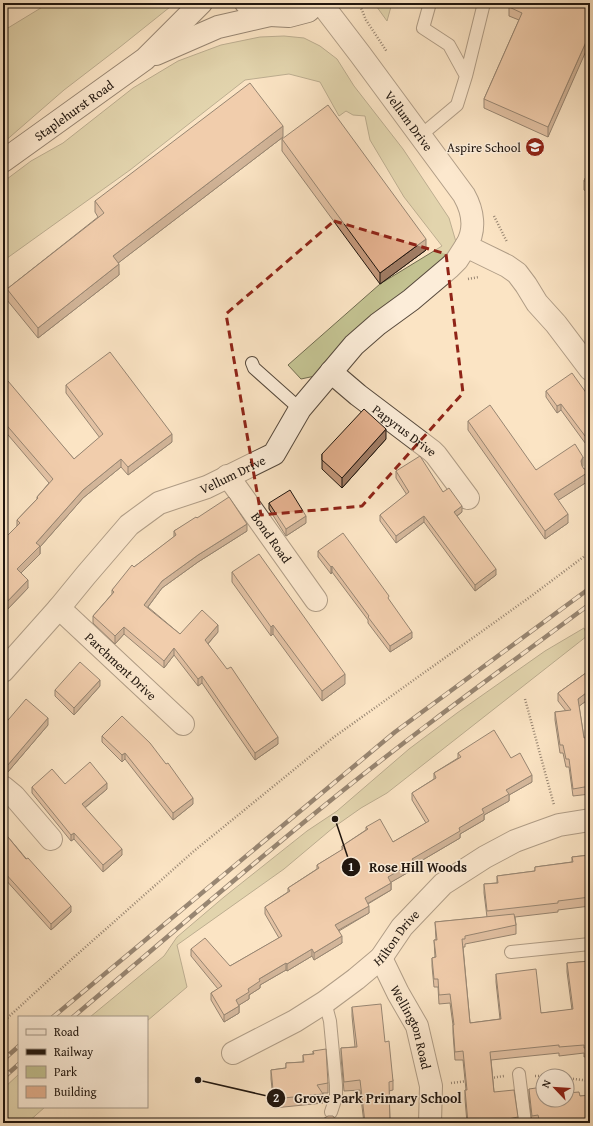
<svg xmlns="http://www.w3.org/2000/svg" width="593" height="1126" font-family="'Gentium Book Plus',serif">
  <rect width="100%" height="100%" fill="#fbe4c4"/>
  <filter id="stains"><feTurbulence type="fractalNoise" baseFrequency=".005" numOctaves="4"/><feColorMatrix values="0 0 0 0 .2 0 0 0 0 .09 0 0 0 0 .02 0 0 0 .5 -.17"/></filter>
  <radialGradient id="worn" r=".72"><stop offset=".6" stop-color="#630" stop-opacity="0"/><stop offset="1" stop-color="#630" stop-opacity=".3"/></radialGradient>
  <path fill="#c3c291" stroke="#716c50" d="M49,3H175L120,47L64,90L3,143V31Z
    M374,3H392L387,21Z
    M284,36L304,38L320,46L337,59L354,86L403,149L449,218L456,242L440,268L315,376L301,379L288,365L380,284L442,246L404,197L370,140L365,116L353,115L346,111L339,116L320,82L289,74L245,80L130,170L3,261V182L31,161L63,143L133,88L178,61L221,45L260,37Z
    M584,628L587,636L387,793L361,808L334,827L284,869L177,945L187,987L147,1021V1017H90L164,956L177,937L224,897L307,831L337,811L409,749L457,713L545,651Z
    M19,1074V1107H45L27,1123H3V1089Z"/>
  <g fill="none" stroke-linecap="round" stroke-linejoin="round">
    <g stroke="#56493c" stroke-width="14">
      <path id="lane" d="M466,76L484,3
        M420,136L457,105L466,76L449,45L423,28L430,3
        M252,363L254,368L300,409
        M511,952L590,944
        M325,1002L330,1021L336,1085V1097L331,1112
        M519,1074L525,1123"/>
    </g>
    <g stroke="#56493c" stroke-width="24">
      <g id="street">
        <path id="s1" d="M321,3L360,54L464,195C473,211 476,230 466,246L507,266L517,273L526,285L537,303L556,324L590,369"/>
        <path id="s2" d="M331,372L358,395L432,451L436,455L468,498"/>
        <path id="s3" d="M227,476L235,486L316,600"/>
        <path id="s4" d="M59,608L183,724"/>
        <path id="s5" d="M3,671L59,608L86,575L129,525L159,503L207,487L274,454L300,409L354,345L378,324L411,300L450,267L457,260L466,246"/>
        <path d="M3,787L14,796L51,839"/>
        <path id="s6" d="M381,958L398,993L417,1026L431,1086L430,1123"/>
        <path id="s7" d="M233,1053L295,1021L325,1002L356,979L381,958L402,927L443,884L485,857L515,841L534,834L559,825L590,820"/>
      </g>
    </g>
    <g stroke="#1f150e" stroke-width="24">
      <g id="secondary">
        <path d="M246,3L254,9L270,15L289,16L308,11L317,3"/>
        <path d="M156,54L218,27L270,15"/>
        <path id="s8" d="M3,161L145,59L201,3"/>
      </g>
    </g>
    <path stroke="#1f150e" stroke-width="2.5" stroke-dasharray="1 2" stroke-linecap="butt" d="M359,3L366,20L387,52
      M494,216L507,242
      M468,279L479,277
      M525,699L554,805
      M3,1022L63,967L194,851L334,737L530,597L590,552
      M535,1076H543
      M491,1078L504,1076
      M567,1078L590,1081
      M451,1083L468,1081"/>
    <use href="#lane" stroke="#fcedd9" stroke-width="12"/>
    <use href="#street" stroke="#fcedd9" stroke-width="22"/>
    <use href="#secondary" stroke="#fcedd9" stroke-width="22"/>
    <g stroke="#1f150e" stroke-width="4.5">
      <path id="rail" d="M53,1017L395,732L590,588
        M73,1017C157,946 240,874 325,805C411,735 501,670 590,604
        M3,1060L19,1046
        M3,1078L19,1064"/>
    </g>
    <use href="#rail" stroke="#fcedd9" stroke-width="3" stroke-dasharray="9" stroke-linecap="butt"/>
  </g>
  <path fill="#c4987b" stroke="#1f150e" d="M590,3L548,137L484,108V99L519,20L509,16V7Z
    M283,137L118,263L119,275L38,338L7,300V289L98,217L95,212V201Z
    M282,139L426,250L380,284L282,151Z
    M590,167V193L584,190V181Z
    M590,283V296L588,294V285Z
    M3,378L74,459L100,438L66,393V385L172,442L128,475L121,467L83,498L40,547V554L21,573L28,588L3,614V616L17,525V520L37,499V497L49,483L3,429Z
    M546,391L587,394L588,393V447L561,410L557,413L546,397Z
    M468,421L536,470L583,466L582,467L584,469L590,470V480L558,500L568,523L545,539L468,430Z
    M386,439L342,488L322,469V454Z
    M396,471L443,492L462,512L457,516L496,575L475,591L424,522L396,543L380,521V515L407,495L396,478Z
    M269,503L306,523L286,536L269,509Z
    M197,518L247,531L198,562L162,588L148,607L180,634L218,632L208,644L278,744L255,760L202,683L198,686L174,655L164,668L124,634L115,644L93,623V616L112,594V590L134,567L174,537V531Z
    M318,551L389,600L412,638L390,652L368,623V620L332,572L331,574L318,557Z
    M232,572L345,684L322,701L273,634L271,636L232,582Z
    M590,670V698L579,706L584,738L590,748V794L573,796L569,767H566L563,753H560L555,720V712L566,711L558,701V693Z
    M100,686L74,715L55,696V690Z
    M48,725L7,773L3,769V726Z
    M102,736L193,804L173,820L125,759L122,762L102,742Z
    M458,753L511,758L532,782L509,795V801L484,815V820L460,834V838L414,865V869L391,882V890L368,904L369,913L339,931L342,943L314,960L312,956L287,971L286,970L260,985V988L249,995V999L239,1005V1013L224,1022L211,1000V993L218,989L191,956V949L230,966L279,938L265,914V907L288,892V888L317,869V865L342,850V846L366,830V827L393,842L426,823L412,800V793L434,779V773L458,758Z
    M65,784L107,789L85,808L122,855L103,872L74,839L71,841L32,793V787Z
    M3,831L71,912L51,930L4,878Z
    M590,855V906L558,910V912L515,917L516,925V934L465,944V947H463L470,1023L500,1019L496,982V974L541,1013L572,1010L567,972V963L590,961V996L586,997L588,1021L590,1020V1056L584,1057V1053L559,1056V1053L491,1060L494,1092L518,1117V1123H467L465,1099V1090H466L463,1060H455L453,1033V1025L450,1003L439,1004L438,987H434L432,966V958L435,957L434,940H436L435,922L487,917L484,893V884L497,883V876L535,871V867L572,862V857Z
    M352,1007L385,1042L393,1081V1090L389,1091L390,1123H364L360,1090L344,1091L341,1057V1048L355,1047L352,1016Z
    M313,1051L328,1083V1093H323V1103L274,1108L271,1079V1070L286,1068V1063L303,1062V1055L313,1054Z
    M529,1089L543,1100L590,1095V1123H532L529,1097Z"/>
  <path fill="#a07c64" stroke="#1f150e" d="M590,33V42L548,137V127Z
    M283,126V137L113,267V256Z
    M426,239V250L380,284V273Z
    M119,264V275L38,338V328Z
    M561,404V410L557,413V406Z
    M386,429V439L342,488V478Z
    M172,434V442L128,475V467Z
    M590,439V445L588,447V440Z
    M583,457V466L581,470V461Z
    M121,459V467L83,498L40,547V554L17,577V569L36,543L83,490Z
    M590,471V480L554,503V494Z
    M462,506V512L454,518V512Z
    M568,514V523L545,539V531Z
    M306,516V523L286,536V529Z
    M424,516V522L396,543V536Z
    M247,524V531L198,562L162,588L144,612V605L162,581L198,555Z
    M332,566V572L331,574V567Z
    M496,569V575L475,591V585Z
    M28,580V588L3,614V616V606Z
    M218,625V632L205,647V640Z
    M273,625V634L271,636V627Z
    M124,627V634L115,644V636Z
    M412,632V638L390,652V646Z
    M174,648V655L164,668V661Z
    M345,674V684L322,701V691Z
    M202,676V683L198,686V679Z
    M100,680V686L74,715V708Z
    M590,690V698L578,707V699Z
    M48,718V725L7,773V766Z
    M278,737V744L255,760V753Z
    M125,753V759L122,762V755Z
    M532,775V782L509,795V801L484,815V820L460,834V838L414,865V869L388,884V877L412,859L459,828L506,790Z
    M107,783V789L82,810V804Z
    M193,798V804L173,820V813Z
    M74,833V839L71,841V835Z
    M122,849V855L103,872V865Z
    M391,883V890L365,905V898Z
    M71,906V912L51,930V924Z
    M369,906V913L335,932V925Z
    M342,936V943L314,960V953Z
    M312,949V956L287,971V964Z
    M286,963V970L260,985V988L249,995V999L236,1007V1000L248,989L259,979Z
    M3,969H4V976H3Z
    M239,1006V1013L224,1022V1015Z"/>
  <path fill="#e4b18f" stroke="#1f150e" d="M510,3H590V33L548,127L484,99L522,13L509,7Z
    M250,83L283,126L113,256L119,264L38,328L7,289L104,213L95,201Z
    M328,105L426,239L380,273L282,139Z
    M590,167V184L584,181Z
    M110,352L172,434L128,467L121,459L83,490L36,543L40,546L17,569L28,580L3,606V540L20,523L17,520L38,498L37,497L53,479L3,421V378L7,383L8,381L74,459L103,434L66,385Z
    M572,373L587,394L588,393L590,395V439L588,440L561,404L557,406L546,391Z
    M490,405L536,470L575,444L583,457L581,461L582,466L584,469L590,470V471L554,494L568,514L545,531L468,421Z
    M364,409L386,429L342,478L322,460V454Z
    M420,456L443,492L449,488L462,506L454,512L496,569L475,585L424,516L396,536L380,515L409,492L396,471Z
    M290,490L306,516L286,529L269,503Z
    M229,497L247,524L198,555L162,581L144,605L180,634L202,610L218,625L205,640L227,669L231,667L278,737L255,753L202,676L198,679L174,648L164,661L124,627L115,636L93,616L114,592L112,590L132,565L134,567L176,535L174,531L196,517L197,518Z
    M343,533L389,596L388,598L412,632L390,646L368,617L369,616L332,566L331,567L318,551Z
    M259,554L345,674L322,691L273,625L271,627L232,572Z
    M80,662L100,680L74,708L55,690Z
    M590,670V690L578,699L584,738L588,737L590,748V786L573,789L569,759H566L563,745H560L555,712L571,710L558,693Z
    M26,699L48,718L7,766L3,763V726Z
    M122,716L150,743L166,764L168,763L193,798L173,813L125,753L122,755L102,736Z
    M494,730L511,758L520,753L532,775L506,790L509,794L482,809L484,813L459,828L460,831L412,859L414,862L388,877L391,883L365,898L369,906L335,925L342,936L314,953L312,949L287,964L286,963L259,979L260,981L248,989L249,992L236,1000L239,1006L224,1015L211,993L222,986L191,949L205,938L230,966L282,936L265,907L290,891L288,888L319,868L317,865L343,849L342,846L368,829L366,827L380,819L393,842L429,821L412,793L436,778L434,773L461,757L458,753Z
    M90,762L107,783L82,804L122,849L103,865L74,833L71,835L32,787L52,769L65,784Z
    M3,831L26,859L28,858L71,906L51,924L4,872H3Z
    M590,855V897L558,901V903L487,911L484,884L498,883L497,876L535,871V867L573,862L572,857Z
    M514,914L516,925L465,936V939H462L470,1023L501,1019L496,974L536,969L541,1013L573,1009L567,963L590,961V988H586L588,1021L590,1020V1048H584V1045L559,1047V1045L490,1052L494,1092L514,1090L518,1117L508,1119V1123H468L465,1090H467L463,1051L455,1052L453,1025H454L450,994L439,995L438,979H434L432,958L436,957L434,940H437L435,922Z
    M381,1004L385,1042L389,1041L393,1081L389,1082L390,1123H365L360,1080L344,1082L341,1048L357,1047L352,1007Z
    M326,1049L328,1083L317,1085L323,1094L274,1099L271,1070L286,1068V1063L304,1062L303,1055L314,1054L313,1051Z
    M543,1087V1100H567V1093L579,1092L580,1096L590,1095V1123H540L538,1115L532,1116L529,1089Z
    M328,1116H333L338,1123H316Z"/>
  <path d="M0 0H593V1126H0ZM334,221L446,254L463,393L362,506L261,515L226,314Z" fill="#fbe4c4" fill-opacity=".55" fill-rule="evenodd"/>
  <path fill="none" stroke="#8f2418" stroke-width="3" stroke-dasharray="8 5" stroke-linejoin="round" d="M334,221L446,254L463,393L362,506L261,515L226,314Z"/>
  <defs>
    <g id="school-disc" transform="scale(1)"><circle r="9.5" fill="#8f2418" stroke="#fcedd9"/><path d="M0-5L7-2L0 1L-7-2ZM-4 1L0 2.5L4 1V4Q0 6-4 4Z" fill="#fff"/></g>
  </defs>
  <g fill-rule="evenodd">
    <use href="#school-disc" x="535" y="147"/>
  </g>
  <g text-anchor="middle" dominant-baseline="central" stroke-width="3" stroke-linejoin="round" paint-order="stroke">
    <g font-size="13" fill="#1f150e" stroke="#fcedd9">
      <text stroke="none"><textPath href="#s8" startOffset="87">Staplehurst Road</textPath></text>
      <text stroke="none"><textPath href="#s1" startOffset="147">Vellum Drive</textPath></text>
      <text stroke="none"><textPath href="#s2" startOffset="94">Papyrus Drive</textPath></text>
      <text stroke="none"><textPath href="#s5" startOffset="309">Vellum Drive</textPath></text>
      <text stroke="none"><textPath href="#s3" startOffset="76">Bond Road</textPath></text>
      <text stroke="none"><textPath href="#s4" startOffset="85">Parchment Drive</textPath></text>
      <text stroke="none"><textPath href="#s7" startOffset="202">Hilton Drive</textPath></text>
      <text stroke="none"><textPath href="#s6" startOffset="76">Wellington Road</textPath></text>
    </g>
    <g font-size="13" fill="#1f150e" stroke="#fcedd9" text-anchor="end">
      <text x="521" y="147">Aspire School</text>
    </g>
  </g>
  <path fill="none" stroke="#1f150e" stroke-width="1.5" d="M335 819L351 867M198 1080L276 1098"/>
  <g fill="#1f150e" stroke="#fcedd9" stroke-width="1.5">
    <circle cx="335" cy="819" r="4"/>
    <circle cx="198" cy="1080" r="4"/>
    <circle cx="351" cy="867" r="10"/>
    <circle cx="276" cy="1098" r="10"/>
  </g>
  <g font-size="12" text-anchor="middle" font-weight="bold" fill="#fff">
    <text x="351" y="871">1</text>
    <text x="276" y="1102">2</text>
  </g>
  <g font-size="14" text-anchor="middle" font-weight="bold" fill="#1f150e" stroke="#fcedd9" stroke-width="3" stroke-linejoin="round" paint-order="stroke">
    <text x="418" y="872">Rose Hill Woods</text>
    <text x="378" y="1103">Grove Park Primary School</text>
  </g>
  <rect width="593" height="1126" fill="none" stroke="#fbe4c4" stroke-width="16"/>
  <rect x="4" y="4" width="585" height="1118" fill="none" stroke="#1f150e" stroke-width="2"/>
  <rect x="8" y="8" width="577" height="1110" fill="none" stroke="#1f150e"/>
  <rect x="18" y="1016" width="130" height="92" fill="#fcedd9" stroke="#a49788"/>
  <rect x="26" y="1029" width="20" height="6" fill="#fcedd9" stroke="#a49788"/>
  <text x="54" y="1036" font-size="12" fill="#1f150e">Road</text>
  <rect x="26" y="1049" width="20" height="6" fill="#1f150e" stroke="#a49788"/>
  <text x="54" y="1056" font-size="12" fill="#1f150e">Railway</text>
  <rect x="26" y="1066" width="20" height="12" fill="#c3c291" stroke="#a49788"/>
  <text x="54" y="1076" font-size="12" fill="#1f150e">Park</text>
  <rect x="26" y="1086" width="20" height="12" fill="#e4b18f" stroke="#a49788"/>
  <text x="54" y="1096" font-size="12" fill="#1f150e">Building</text>
  <g transform="translate(555 1088) rotate(295)"><circle r="19" fill="#fcedd9" stroke="#a49788"/>
  <path d="M0-3L7 15L0 10L-7 15Z" fill="#8f2418"/>
  <text y="-6" font-size="11" font-weight="bold" text-anchor="middle" fill="#1f150e">N</text>
  </g>
  <rect width="100%" height="100%" filter="url(#stains)"/>
  <rect width="100%" height="100%" fill="url(#worn)"/>
</svg>
